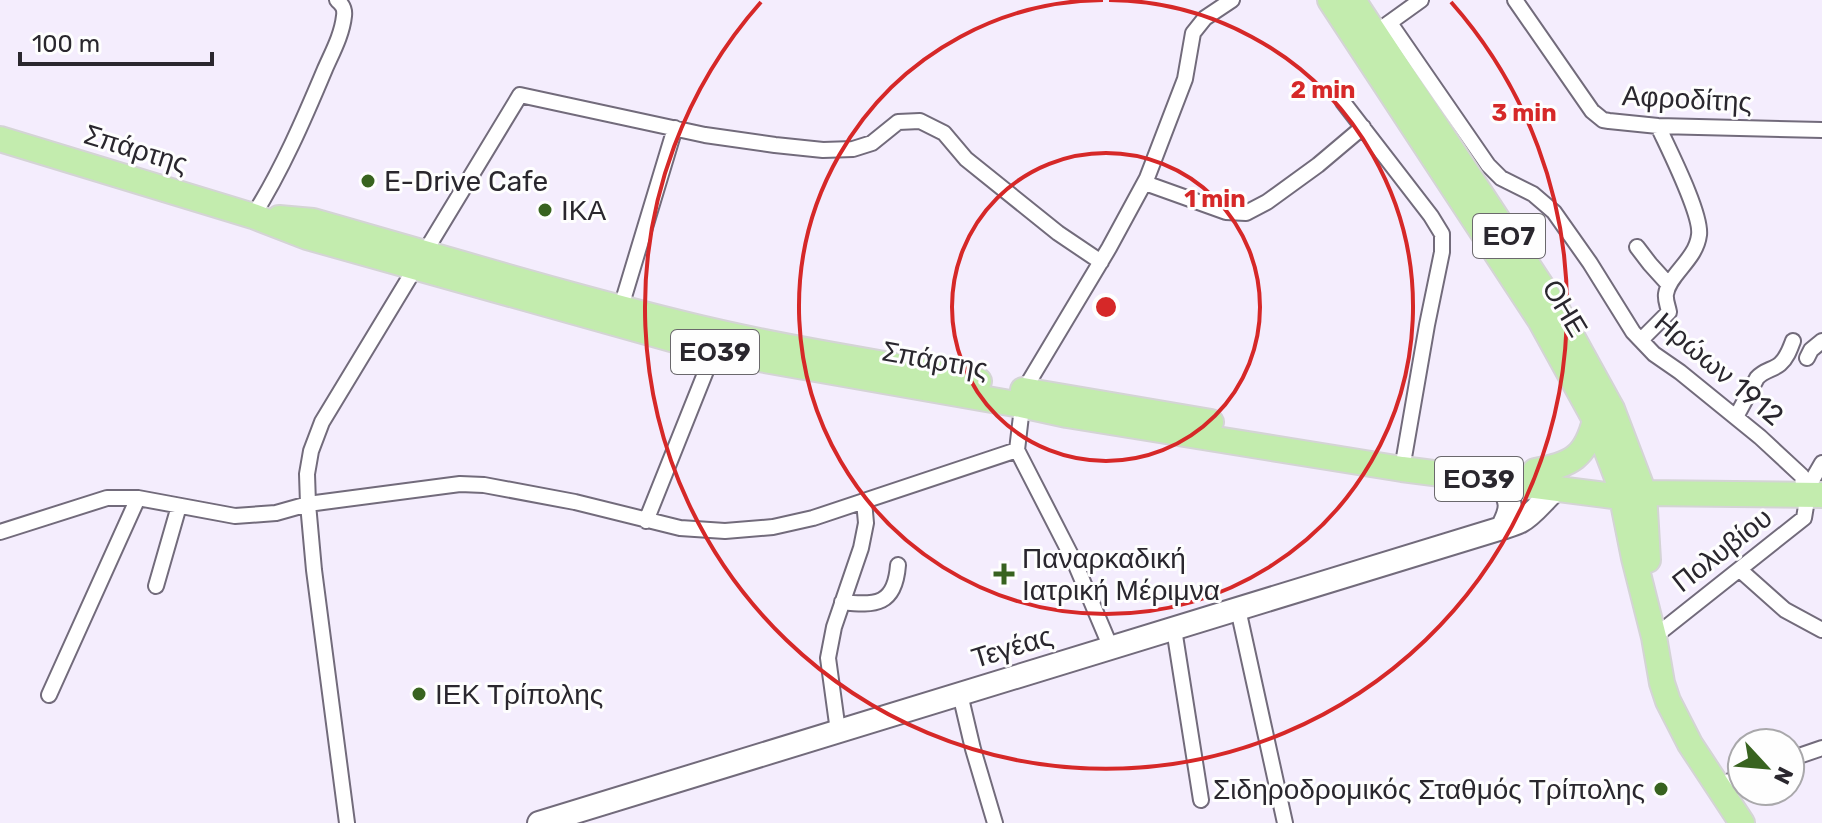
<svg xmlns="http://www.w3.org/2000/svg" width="1822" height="823" font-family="Rubik,sans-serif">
  <rect width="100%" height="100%" fill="#f4edfd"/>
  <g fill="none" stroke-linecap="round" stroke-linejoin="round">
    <g stroke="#726b7b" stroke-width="18">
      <path id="minor" d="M1515,0L1592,111L1603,120L1609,121L1658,126L1822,130
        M1390,23L1488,165L1501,178L1533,194L1554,212L1590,263L1633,332L1654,354L1680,372L1760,437L1802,476L1806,506L1804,518L1654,637
        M1382,28L1421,0
        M1343,102L1431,216L1442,234V252L1427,325L1402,469
        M1145,183L1226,212L1246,213L1267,202L1318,165L1363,127
        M253,216C282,170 304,119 325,69C332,53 342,35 344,16C345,9 343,5 337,0
        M1637,247L1650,264L1669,285
        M621,307L675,128
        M1641,340L1669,312C1668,306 1665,300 1666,294C1669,274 1696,260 1699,235C1702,214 1668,148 1658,126
        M1807,358L1811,350L1822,341
        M1736,417L1757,378C1764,370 1773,370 1780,364C1787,358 1790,349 1793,341
        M1804,494L1822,463
        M646,521L714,351
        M0,532L107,498H138L235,516L276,513L308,504L460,484L484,485L575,502L680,528L725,531L773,527L813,518L1017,450
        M1740,570L1785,610L1822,630
        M156,586L179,506
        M842,602C876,606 895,605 898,565
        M1238,609L1285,823
        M1174,629L1201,800
        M1111,648L1075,563L1017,450L1024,390L1109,248L1147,178L1185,79L1193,33L1205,18L1232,0
        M960,694L973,749L995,823
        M49,695L138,498
        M838,731L828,658L834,627L861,548L866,523L864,501
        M1790,759L1822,748
        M1718,786L1742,776
        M347,823L314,570L308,504L307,474L311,451L322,422L520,95L705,135L775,145L823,150L853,149L872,143L898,122L920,121L944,133L966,159L1058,233L1101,262"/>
    </g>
    <g stroke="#726b7b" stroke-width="26">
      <path id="secondary" d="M1500,482C1512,502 1513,507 1502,528
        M539,823L1502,528C1508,526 1515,524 1521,521C1533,515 1545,498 1556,489"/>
    </g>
    <g stroke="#d4d4d5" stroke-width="28">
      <path id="primary" d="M1330,0L1540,320L1595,420L1619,483L1634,558L1654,637L1662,683L1668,701L1690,744L1742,823
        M1353,0L1558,311L1612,409L1644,493L1648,560
        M0,139L253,216L307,237L714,351L1021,405L1067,415L1402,469L1621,497L1644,493L1822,495
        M279,218L313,221C447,259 581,300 717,332C803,352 891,364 979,381
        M1023,390L1211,422
        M1535,471C1571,465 1586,457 1595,420"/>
    </g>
    <use href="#minor" stroke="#fff" stroke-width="14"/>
    <use href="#secondary" stroke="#fff" stroke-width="22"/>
    <use href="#primary" stroke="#c3ecae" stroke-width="24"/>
  </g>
  <g fill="none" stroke="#d62828" stroke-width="4">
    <circle cx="1106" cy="307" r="154"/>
    <path d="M1109 0A307 307 0 1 1 1103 0"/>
    <path d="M1451 2A461 461 0 1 1 761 2"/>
  </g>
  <g fill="#38631f" stroke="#fefefe" stroke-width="3">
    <circle cx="368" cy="181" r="8"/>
    <circle cx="545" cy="210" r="8"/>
    <path d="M1000 562h8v8h8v8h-8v8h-8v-8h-8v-8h8z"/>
    <circle cx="419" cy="694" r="8"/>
    <circle cx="1661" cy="789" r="8"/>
  </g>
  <g text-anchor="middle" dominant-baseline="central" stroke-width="6" stroke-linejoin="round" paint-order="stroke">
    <g fill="#fefefe" stroke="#6a686c" stroke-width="2">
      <rect x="1473" y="214" width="72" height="44" rx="6"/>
      <rect x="671" y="330" width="88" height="44" rx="6"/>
      <rect x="1435" y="457" width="88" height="44" rx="6"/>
    </g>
    <g font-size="26" font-weight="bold" fill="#2a272e">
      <text x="1509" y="236">ΕΟ7</text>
      <text x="715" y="352">ΕΟ39</text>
      <text x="1479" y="479">ΕΟ39</text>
    </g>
    <g font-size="28" fill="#2a272e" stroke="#fefefe">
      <text transform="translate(1687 99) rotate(3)">Αφροδίτης</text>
      <text transform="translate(136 149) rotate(17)">Σπάρτης</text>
      <text transform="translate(1565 308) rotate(59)">ΟΗΕ</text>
      <text transform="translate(935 360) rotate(10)">Σπάρτης</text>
      <text transform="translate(1719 369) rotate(40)">Ηρώων 1912</text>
      <text transform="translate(1722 550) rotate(-38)">Πολυβίου</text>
      <text transform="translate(1012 647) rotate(-17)">Τεγέας</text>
    </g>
    <g font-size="28" fill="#2a272e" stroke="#fefefe" text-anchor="start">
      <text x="384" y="181">E-Drive Cafe</text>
      <text x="561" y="210">ΙΚΑ</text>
      <text x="1022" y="558">Παναρκαδική<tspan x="1022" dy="32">Ιατρική Μέριμνα</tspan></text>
      <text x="435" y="694">ΙΕΚ Τρίπολης</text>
      <text x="1645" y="789" text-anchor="end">Σιδηροδρομικός Σταθμός Τρίπολης</text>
    </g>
  </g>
  <circle cx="1106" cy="307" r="12" fill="#d62828" stroke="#fefefe" stroke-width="4"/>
  <g font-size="24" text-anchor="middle" font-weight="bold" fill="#d62828" stroke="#fefefe" stroke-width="6" stroke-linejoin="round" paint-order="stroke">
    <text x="1323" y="98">2 min</text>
    <text x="1524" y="121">3 min</text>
    <text x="1215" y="207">1 min</text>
  </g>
  <g transform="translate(1766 767) rotate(116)"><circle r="38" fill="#fefefe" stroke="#a9a8ab" stroke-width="2"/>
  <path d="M0-6L14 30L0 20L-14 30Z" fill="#38631f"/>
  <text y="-12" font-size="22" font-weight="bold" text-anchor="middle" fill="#2a272e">N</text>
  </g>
  <path d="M20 52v12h192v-12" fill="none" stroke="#2a272e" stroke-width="4"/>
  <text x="32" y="52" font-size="24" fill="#2a272e" stroke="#fefefe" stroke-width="6" paint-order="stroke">100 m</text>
</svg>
